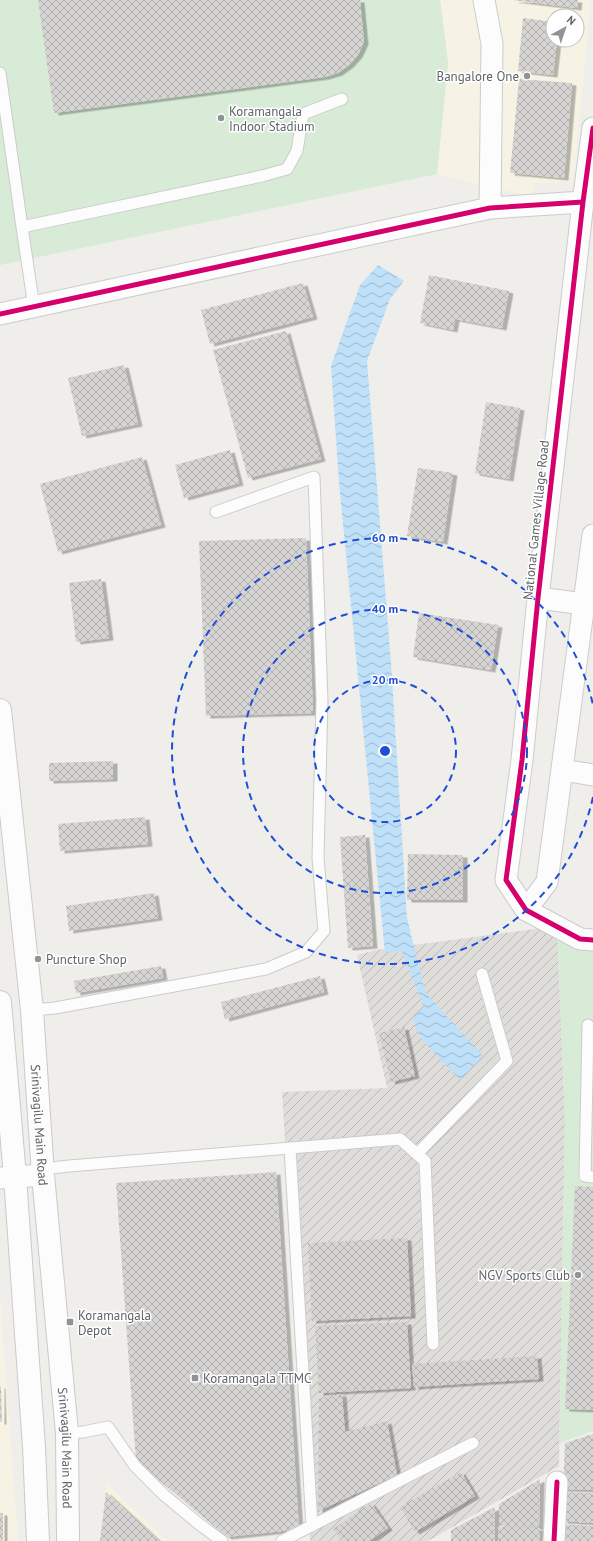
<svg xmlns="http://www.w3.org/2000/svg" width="593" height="1541" font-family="'PT Sans',sans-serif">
  <defs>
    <pattern id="industrial-furrows" width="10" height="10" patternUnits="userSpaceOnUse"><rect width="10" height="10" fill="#dfddda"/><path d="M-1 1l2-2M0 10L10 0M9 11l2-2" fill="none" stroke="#b8b7b5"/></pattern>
    <pattern id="water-waves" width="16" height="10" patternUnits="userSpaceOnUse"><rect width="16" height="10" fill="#bfe0f9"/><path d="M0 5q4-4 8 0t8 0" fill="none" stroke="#9eb9cd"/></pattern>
    <pattern id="building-cross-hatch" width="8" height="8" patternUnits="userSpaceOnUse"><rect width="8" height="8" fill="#d6d5d3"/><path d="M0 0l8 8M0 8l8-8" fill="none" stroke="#b1b0af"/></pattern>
    <filter id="shadow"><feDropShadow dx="4.5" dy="2.5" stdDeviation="0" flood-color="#0004"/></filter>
  </defs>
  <rect width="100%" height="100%" fill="#efeeea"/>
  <path fill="#f7f3e4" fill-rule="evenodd" d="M440,0H591L573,182L534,183L533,197L437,174L448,63ZM553,16H577V40H553Z
    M0,1297L18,1541H0Z
    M105,1482L167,1541H107Z"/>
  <path fill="url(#industrial-furrows)" d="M557,926L565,1120L559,1466L428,1541H310L282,1092L387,1088L357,955L376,950Z"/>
  <path fill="#d8ebd6" d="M0,0H440L448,63L437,174L0,265Z
    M557,926L593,929V1431L559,1443L565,1120Z"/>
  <path fill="url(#water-waves)" d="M378,265L404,281L390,299L367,361L391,663L407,918L425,992L483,1056L460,1080L422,1040L412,1019L424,1007L402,952L385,953L339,483L331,366L360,285Z"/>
  <path fill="url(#building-cross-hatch)" filter="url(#shadow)" d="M38,0H360L364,42L358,55L349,65L338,73L325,77L54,113Z
    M512,0H578L577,8Z
    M523,18L553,22V40H557L553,75L518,71Z
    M519,79L572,83L564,178L510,173Z
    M429,275L509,291L502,328L455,319L453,330L420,323Z
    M303,283L313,317L210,344L201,310Z
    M286,331L321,459L248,478L213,350Z
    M124,365L138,424L82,436L68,378Z
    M486,402L520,408L509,479L475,473Z
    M230,450L239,483L184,498L175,465Z
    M142,457L161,525L58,552L40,484Z
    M418,468L453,473L443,542L407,536Z
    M306,538L313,713L206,716L199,541Z
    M101,579L109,638L76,642L69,583Z
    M419,613L498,625L491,670L413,657Z
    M113,761V779L49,781V763Z
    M145,817L148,844L60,851L58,824Z
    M365,835L373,946L348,948L340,837Z
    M408,854L463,855V900H407Z
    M154,893L158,918L69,931L66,906Z
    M161,966L163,978L76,993L74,981Z
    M320,976L324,992L225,1019L221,1002Z
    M404,1027L415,1076L391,1082L379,1033Z
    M276,1172L299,1529L227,1537L136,1461L116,1183Z
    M575,1186L593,1187V1410L565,1409Z
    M407,1238L411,1316L312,1321L308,1243Z
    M407,1322L411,1388L319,1393L315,1326Z
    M537,1356L539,1379L414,1387L412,1364Z
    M0,1386H1L2,1422H0Z
    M342,1394L345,1432L387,1421L397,1475L318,1511L319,1398Z
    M593,1434V1490L563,1489L565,1443Z
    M461,1472L475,1496L415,1532L400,1507Z
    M540,1479L539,1527L499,1526V1504Z
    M106,1492L131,1515L159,1541H100Z
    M564,1492L593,1493V1523L563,1521Z
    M371,1503L388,1528L369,1541H342L333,1529Z
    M495,1507V1541H451V1530Z
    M0,1513H3V1541H0Z
    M563,1524L593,1526V1541H562Z
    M498,1527L540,1528L539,1541H498Z"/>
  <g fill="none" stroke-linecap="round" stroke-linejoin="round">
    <g stroke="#cbcccc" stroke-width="13">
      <path id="lane" d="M0,73L22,227
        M34,307L22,227L262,176L287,169L297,151L303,114L342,99
        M32,1010L55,1008L266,969L306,952L324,931L318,858L322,701L314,477L216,512
        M588,1025L585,1176L593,1177
        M290,1148L312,1526
        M417,1154L507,1061L482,974
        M43,1169L69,1166L400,1139L425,1161L433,1344
        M67,1433L83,1432L108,1427L135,1466L164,1495L199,1524L222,1541
        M282,1541L473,1443"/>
    </g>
    <g stroke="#cbcccc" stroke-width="23">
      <path id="street" d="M484,0L492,44L490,208
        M593,128L583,202L538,598L522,760L506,880L526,910L580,939L593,940
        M0,314L490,208L583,202
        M538,598L584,604L593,606
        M562,770L593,775
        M526,910L547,882L593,535
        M0,1178L43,1175
        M554,1541L557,1482"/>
    </g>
    <g stroke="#cacacb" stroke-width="24">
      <g id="secondary">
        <path id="s1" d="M0,710L32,1010L43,1175L67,1433L68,1541"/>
        <path d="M0,1002L15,1177L34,1447L38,1541"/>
      </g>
    </g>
    <use href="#lane" stroke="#fdfcfc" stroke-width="11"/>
    <use href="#street" stroke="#fdfcfc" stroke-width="21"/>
    <use href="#secondary" stroke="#fdfcfc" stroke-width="22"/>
    <g stroke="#fff" stroke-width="8">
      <path id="cycleway" d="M593,128L583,202L538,598L522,760L506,880L526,910L580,939L593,940
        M0,314L490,208L583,202
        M554,1541L557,1482"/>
    </g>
    <use href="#cycleway" stroke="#d6006c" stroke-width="5"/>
  </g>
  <g fill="none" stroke="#1d4ed8" stroke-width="2" stroke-dasharray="7 5">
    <circle cx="385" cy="751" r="71"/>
    <circle cx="385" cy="751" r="142"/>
    <path d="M593 797A213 213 0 1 1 593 705"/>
  </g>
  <g fill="#919496" stroke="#fff" stroke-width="1.5">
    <circle cx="527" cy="76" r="4"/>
    <circle cx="221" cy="118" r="4"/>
    <circle cx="38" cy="959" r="4"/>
    <circle cx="578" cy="1275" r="4"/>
    <rect x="66" y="1318" width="8" height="8" rx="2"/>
    <rect x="191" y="1374" width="8" height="8" rx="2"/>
  </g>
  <g text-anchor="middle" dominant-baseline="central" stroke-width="3" stroke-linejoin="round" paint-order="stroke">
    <g font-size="13" fill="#5f6368" stroke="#fff" text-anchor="start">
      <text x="519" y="76" text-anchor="end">Bangalore One</text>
      <text x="229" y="111">Koramangala<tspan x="229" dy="15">Indoor Stadium</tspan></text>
      <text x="46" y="959">Puncture Shop</text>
      <text x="570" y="1275" text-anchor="end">NGV Sports Club</text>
      <text x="78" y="1315">Koramangala<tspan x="78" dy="15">Depot</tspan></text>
      <text x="203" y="1378">Koramangala TTMC</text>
    </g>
    <g font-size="13" fill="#5f6368" stroke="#fff">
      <text transform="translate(536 520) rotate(-84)">National Games Village Road</text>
      <text stroke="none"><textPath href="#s1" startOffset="417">Srinivagilu Main Road</textPath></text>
      <text stroke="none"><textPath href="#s1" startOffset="741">Srinivagilu Main Road</textPath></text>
    </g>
  </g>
  <circle cx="385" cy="751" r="6" fill="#1d4ed8" stroke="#fff" stroke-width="2"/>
  <g font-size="12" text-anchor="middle" font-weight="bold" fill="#1d4ed8" stroke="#fff" stroke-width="3" stroke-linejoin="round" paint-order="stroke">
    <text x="385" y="542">60 m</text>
    <text x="385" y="613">40 m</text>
    <text x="385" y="684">20 m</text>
  </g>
  <g transform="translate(565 28) rotate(40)"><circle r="19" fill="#ffffff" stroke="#bfc1c3"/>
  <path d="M0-3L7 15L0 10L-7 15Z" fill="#919496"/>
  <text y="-6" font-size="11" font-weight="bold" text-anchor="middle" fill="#5f6368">N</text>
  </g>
</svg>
